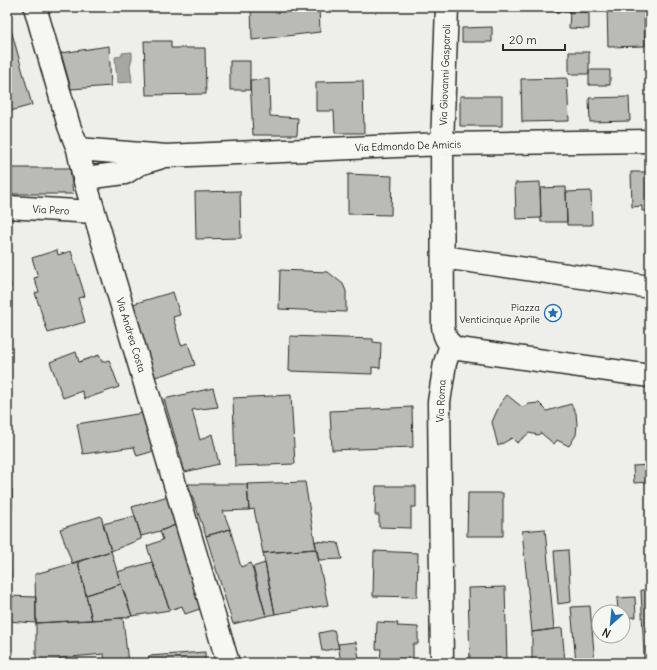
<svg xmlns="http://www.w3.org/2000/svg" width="657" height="670" font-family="Delius,sans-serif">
  <rect width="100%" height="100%" fill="#eeeeea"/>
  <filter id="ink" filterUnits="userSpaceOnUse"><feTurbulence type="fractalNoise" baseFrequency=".025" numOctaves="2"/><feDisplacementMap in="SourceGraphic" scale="8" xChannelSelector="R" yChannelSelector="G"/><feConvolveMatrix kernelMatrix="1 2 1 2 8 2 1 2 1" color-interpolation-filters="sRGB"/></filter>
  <g filter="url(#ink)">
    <path fill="#a6a6a3" stroke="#757573" d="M132,52V59L130,65L132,82L117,83L115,57L122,56V53Z"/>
    <path fill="#babab7" stroke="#2b2b2b" d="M251,7H319L320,32L252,40Z
      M499,7H570V12L499,10Z
      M607,7H644L645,46L608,47Z
      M570,12H589V29L569,28Z
      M10,26L32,105L7,112V27Z
      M492,27V42H462V28Z
      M144,41H171V48H205L206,94L146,95Z
      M109,46L111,86L71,89L61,53Z
      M569,52H589V74H569Z
      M230,61H250V90H230Z
      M589,70H610V85H589Z
      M567,78L569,121L522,122L521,79Z
      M269,79L270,116L298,118L297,135H253L250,80Z
      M363,81L364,133H335L334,111H316V82Z
      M460,96H502V126H460Z
      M629,97L630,121L590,122L589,98Z
      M7,168H70L73,194H7Z
      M631,172H650V211H642V206L632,207Z
      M348,174L392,176L391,215L348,214Z
      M540,182L541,218L516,219L515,183Z
      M566,187L567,222H541L540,188Z
      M240,191L241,238L196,239L195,192Z
      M591,191L592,225H567L566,192Z
      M57,250L58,255L71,251L85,296L78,298L85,322L48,333L35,293L39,292L34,278L38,277L32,258Z
      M7,269L11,287H7Z
      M280,270L328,272L343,284L346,291V312L279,309Z
      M173,292L180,315L173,317L181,345L188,343L195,365L155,377L133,304Z
      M290,336L373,339V342L381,343L380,368L372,367V374L289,371Z
      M76,352L79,362L99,355L102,362L109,360L119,387L85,399L82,391L63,398L50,362Z
      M213,388L218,407L192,410L200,440L212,434L219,464L185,472L164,399Z
      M291,395L295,464L235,466L233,398Z
      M507,395L522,407L529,404L539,403L547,411L571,404L576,413L577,425L576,435L569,446L557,440L554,444L541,433L538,435L529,433L517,443L512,438L498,446L492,422L500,404Z
      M412,407L413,447L332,450L330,411Z
      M143,413L154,451L137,456L134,447L83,454L77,424Z
      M648,416H650V465Z
      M650,465V482L634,483L633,466Z
      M305,482L316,549L263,553L254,509L249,510L247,484Z
      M188,484H247L249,510L223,511L230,529L206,536Z
      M376,486H416V507H411V528L379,527V515H375Z
      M7,489H12V510H7Z
      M468,493H503V536H467Z
      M168,496L178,524L160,531L141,536L132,507Z
      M101,516L111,551L72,563L60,529Z
      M135,516L141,536V539L111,551L103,524Z
      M178,524L203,608L185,614L182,606L170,610L152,562L147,546L163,540L160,531Z
      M230,529L241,567L251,563L266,616L233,624L206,536Z
      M545,529L554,629L532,632L522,531Z
      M8,535L11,580L7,581V536Z
      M315,541L338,543L342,559L319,560Z
      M316,549L328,605L275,614L263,553Z
      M568,550L571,602L558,604L554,551Z
      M111,551L121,584L86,595L78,562Z
      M374,551L418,553L417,597L373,596Z
      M78,562L92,620L36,623L35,574Z
      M152,562L170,610L132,616L117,572Z
      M265,563L275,614L266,616L253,567Z
      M121,584L132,616L123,618L92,620L86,595Z
      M505,587L507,663H470L468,588Z
      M641,590H650V656H644Z
      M7,596L36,597V623L7,621Z
      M635,597L636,617L623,618V612H618L617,598Z
      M590,606L595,663H576L571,607Z
      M123,618L128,663H105L104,654L61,658L57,661L36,663V623Z
      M377,622L398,623L397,626L418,627V644H413V663H380L381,649H376Z
      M562,628L565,663H532V632Z
      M334,630L339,648L322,651L319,633Z
      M356,642L360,663H341L338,644Z
      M205,652V663H149V656Z
      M644,656H650V663H644Z"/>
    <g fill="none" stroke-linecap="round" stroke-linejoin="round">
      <g stroke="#2b2b2b" stroke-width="25">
        <path id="minor" d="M35,7L69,126L78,149L84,178L228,663
          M447,7L442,144L443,326C444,338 448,345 459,349L650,376
          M78,149L166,156L442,144L650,141
          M84,178L125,173L139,164L159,158
          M7,207L94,212
          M443,257L650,287
          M442,663L439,402L445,363L451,345"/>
      </g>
      <use href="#minor" stroke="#f6f6f2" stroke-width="22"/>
    </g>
  </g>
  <defs>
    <g id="sight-ring" transform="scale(0.9)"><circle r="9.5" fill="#f6f6f2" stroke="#1f6fb2" stroke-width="1.5"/><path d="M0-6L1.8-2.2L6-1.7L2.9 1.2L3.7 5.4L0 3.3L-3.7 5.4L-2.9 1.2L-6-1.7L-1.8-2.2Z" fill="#1f6fb2"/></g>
  </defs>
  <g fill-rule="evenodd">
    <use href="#sight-ring" x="553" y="313"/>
  </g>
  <g text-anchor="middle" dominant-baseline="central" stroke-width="3" stroke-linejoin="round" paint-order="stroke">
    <g font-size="10" fill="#2b2b2b" stroke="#f6f6f2">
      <text transform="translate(445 75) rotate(-88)">Via Giovanni Gasparoli</text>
      <text transform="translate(408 146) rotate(-2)">Via Edmondo De Amicis</text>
      <text transform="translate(51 210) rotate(3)">Via Pero</text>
      <text transform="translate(131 335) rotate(73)">Via Andrea Costa</text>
      <text transform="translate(441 401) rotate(-87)">Via Roma</text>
    </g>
    <g font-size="10" fill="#2b2b2b" stroke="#f6f6f2" text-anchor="end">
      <text x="540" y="307">Piazza<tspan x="540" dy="12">Venticinque Aprile</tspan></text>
    </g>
  </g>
  <rect width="657" height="670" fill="none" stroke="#f6f6f2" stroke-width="24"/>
  <rect x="12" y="12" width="633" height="646" fill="none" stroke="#2b2b2b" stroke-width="1.5" filter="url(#ink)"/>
  <g transform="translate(611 624) rotate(207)"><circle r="19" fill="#f6f6f2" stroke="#a5a5a2"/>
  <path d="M0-3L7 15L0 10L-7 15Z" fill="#1f6fb2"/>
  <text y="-6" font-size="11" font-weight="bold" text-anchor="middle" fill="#2b2b2b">N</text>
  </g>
  <path d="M503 44v6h62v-6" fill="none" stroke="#2b2b2b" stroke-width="2"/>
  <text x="509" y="44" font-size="12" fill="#2b2b2b" stroke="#f6f6f2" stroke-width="3" paint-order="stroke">20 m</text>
</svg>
